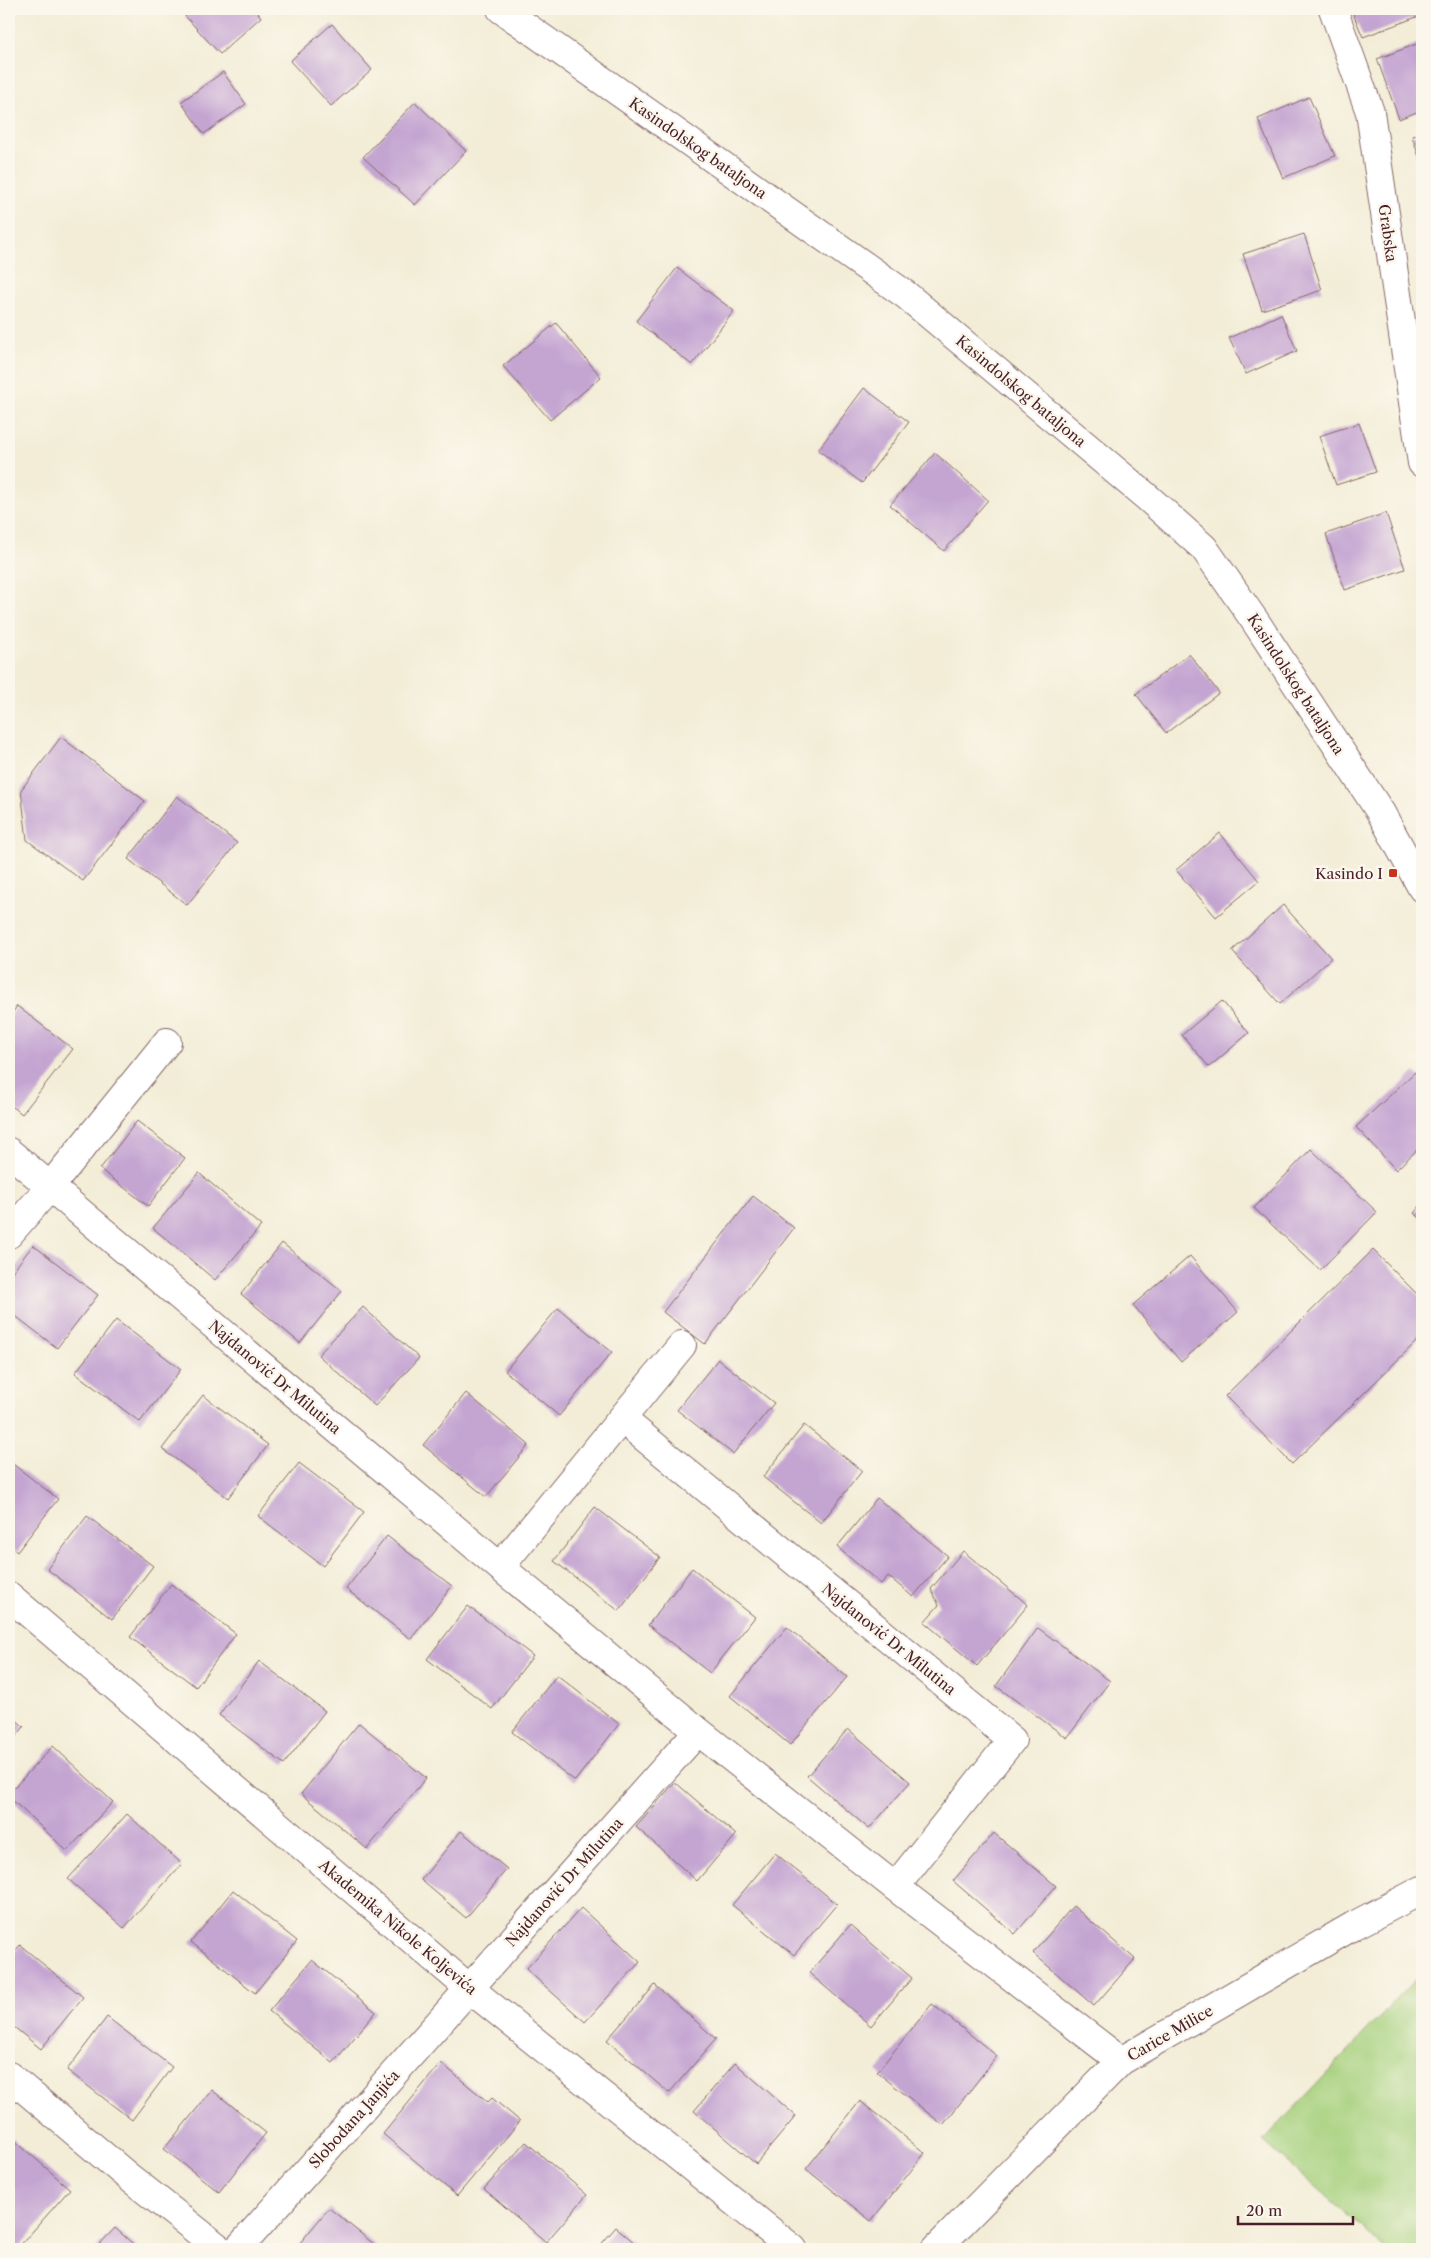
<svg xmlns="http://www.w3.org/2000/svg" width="1431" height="2258" font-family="'Libre Caslon Text',serif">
  <rect width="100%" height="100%" fill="#fbf7ec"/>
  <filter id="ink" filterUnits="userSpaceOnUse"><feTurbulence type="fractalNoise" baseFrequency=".02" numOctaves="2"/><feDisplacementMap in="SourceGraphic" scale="10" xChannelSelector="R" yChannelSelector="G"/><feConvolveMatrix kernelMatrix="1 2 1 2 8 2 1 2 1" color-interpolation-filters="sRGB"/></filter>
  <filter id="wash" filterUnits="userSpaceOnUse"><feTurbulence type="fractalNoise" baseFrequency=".0096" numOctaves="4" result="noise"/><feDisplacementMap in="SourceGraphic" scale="20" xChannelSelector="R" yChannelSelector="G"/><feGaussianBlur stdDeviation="1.12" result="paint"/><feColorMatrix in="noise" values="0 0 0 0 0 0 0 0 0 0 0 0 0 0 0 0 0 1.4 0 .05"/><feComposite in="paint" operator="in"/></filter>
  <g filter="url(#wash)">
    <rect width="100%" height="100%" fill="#f3edd7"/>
    <path fill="#a5d07c" stroke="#787854" d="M1422,1973V2249H1386L1263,2141Z"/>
    <g id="blocks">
      <path fill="#c4a5d2" d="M193,9H262L258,13L261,17L220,54L185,16Z
        M1351,9H1422V15L1363,37Z
        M332,24L372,70L331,106L290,61Z
        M1422,42V110L1399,119L1377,59Z
        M223,72L246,104L204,134L181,102Z
        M1309,97L1335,156L1283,178L1258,119Z
        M415,102L466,151L415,205L363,157Z
        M1422,133V165L1412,136Z
        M1304,234L1322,290L1262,310L1243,254Z
        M677,268L734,311L692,365L636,321Z
        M1281,314L1297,351L1246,374L1229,338Z
        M556,323L601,377L550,420L503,366Z
        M864,388L909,422L862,483L818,450Z
        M1359,423L1376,472L1336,485L1319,436Z
        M935,453L988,500L944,551L890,505Z
        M1386,513L1405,569L1345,590L1326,534Z
        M1189,654L1219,693L1166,733L1136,694Z
        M61,737L145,801L83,881L27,840L21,790Z
        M177,796L237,843L187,905L128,859Z
        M1220,833L1259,881L1216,917L1176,870Z
        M1283,905L1331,958L1280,1004L1232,951Z
        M1222,1001L1249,1033L1209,1067L1182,1035Z
        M17,1006L73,1049L22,1114L9,1104V1018Z
        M1415,1072L1422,1079V1145L1396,1170L1356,1127Z
        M137,1121L185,1158L148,1206L100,1169Z
        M1311,1149L1377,1212L1320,1270L1254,1208Z
        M199,1173L261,1226L215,1280L153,1228Z
        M753,1196L794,1228L705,1344L663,1312Z
        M1422,1204V1221L1414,1213Z
        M282,1243L342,1291L300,1343L241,1294Z
        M33,1245L98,1295L57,1348L9,1311V1276Z
        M1373,1250L1422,1299V1336L1292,1464L1225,1396Z
        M1190,1256L1238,1312L1181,1362L1133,1305Z
        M363,1307L419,1358L375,1406L318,1355Z
        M558,1308L612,1352L559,1416L505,1371Z
        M116,1320L181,1369L140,1422L75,1373Z
        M718,1359L774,1403L733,1454L677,1410Z
        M466,1393L529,1445L486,1497L423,1445Z
        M203,1395L268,1445L228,1498L162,1449Z
        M804,1425L862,1471L821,1523L763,1477Z
        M9,1461L58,1499L17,1552L9,1545Z
        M299,1463L364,1512L323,1566L258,1516Z
        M877,1498L948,1556L913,1597L888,1576L881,1584L837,1547Z
        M595,1507L660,1557L619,1611L554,1561Z
        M87,1516L153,1566L112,1619L47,1569Z
        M387,1536L452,1586L411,1639L346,1589Z
        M963,1551L1028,1605L977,1666L924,1622L939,1605L931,1589Z
        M692,1568L755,1617L710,1673L648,1625Z
        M171,1584L236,1634L196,1687L130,1637Z
        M468,1606L533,1656L492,1709L427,1659Z
        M787,1627L847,1677L790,1745L730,1696Z
        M1038,1628L1110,1681L1067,1738L996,1686Z
        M259,1661L325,1711L284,1764L219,1715Z
        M557,1675L619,1724L575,1781L512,1732Z
        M9,1713L24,1727L9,1745Z
        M359,1723L426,1778L367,1849L301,1794Z
        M848,1729L910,1782L869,1829L807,1776Z
        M53,1746L113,1802L67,1851L9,1797V1793Z
        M675,1782L736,1835L697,1881L636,1827Z
        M127,1814L182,1864L124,1928L68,1879Z
        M461,1831L507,1869L466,1918L421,1880Z
        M994,1833L1056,1886L1015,1934L953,1881Z
        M775,1853L837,1904L794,1955L732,1905Z
        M233,1890L297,1941L255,1993L191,1942Z
        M1073,1906L1135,1959L1094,2006L1033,1953Z
        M581,1908L640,1962L585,2022L526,1969Z
        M850,1925L912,1978L871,2026L809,1973Z
        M20,1945L83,1997L41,2049L9,2023V1959Z
        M312,1960L376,2012L333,2063L269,2011Z
        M655,1985L716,2039L669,2093L607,2040Z
        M932,2004L997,2056L943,2125L877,2072Z
        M107,2017L172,2067L132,2120L67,2070Z
        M441,2063L488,2102L492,2098L520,2121L457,2196L383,2134Z
        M735,2063L796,2116L756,2164L694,2111Z
        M212,2090L266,2133L219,2192L164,2149Z
        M860,2101L925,2153L871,2221L806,2169Z
        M13,2139L70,2189L18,2248L9,2240V2144Z
        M526,2142L587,2195L546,2242L484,2189Z
        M329,2208L375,2245L372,2249H295Z
        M616,2227L642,2249H597Z
        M115,2228L139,2249H95Z"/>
    </g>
  </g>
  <g filter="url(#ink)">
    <use href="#blocks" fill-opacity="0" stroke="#856767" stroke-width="1"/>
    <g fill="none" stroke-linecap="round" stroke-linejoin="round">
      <g stroke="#856767" stroke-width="30">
        <path id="street" d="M1333,9L1370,112L1422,463
          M9,1152L500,1567L698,1731L895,1887L1121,2061
          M9,1234L49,1188L167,1042
          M622,1419L1012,1740L895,1887
          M500,1567L682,1345
          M9,1596L470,1989L793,2249
          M9,2076L125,2174L220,2249
          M238,2249L698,1731
          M936,2249L1121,2061L1353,1926L1422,1890"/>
      </g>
      <g stroke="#856767" stroke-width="30">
        <path id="secondary" d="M501,9L906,295L1148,498L1204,548L1255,621L1381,813L1422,888"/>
      </g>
      <use href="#street" stroke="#fff" stroke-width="28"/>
      <use href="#secondary" stroke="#fff" stroke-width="28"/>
    </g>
  </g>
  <rect fill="#c8321e" stroke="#fbf7ec" stroke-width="2" x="1388" y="868" width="10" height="10" rx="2.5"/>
  <g text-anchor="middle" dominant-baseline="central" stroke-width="5" stroke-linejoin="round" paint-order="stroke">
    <g font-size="15" fill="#4a1f2b" stroke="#fbf7ec">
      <text transform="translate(698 148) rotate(35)">Kasindolskog bataljona</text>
      <text transform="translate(1388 233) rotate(82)">Grabska</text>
      <text transform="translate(1021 391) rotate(40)">Kasindolskog bataljona</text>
      <text transform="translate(1296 684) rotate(57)">Kasindolskog bataljona</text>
      <text transform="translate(275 1377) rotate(40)">Najdanović Dr Milutina</text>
      <text transform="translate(889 1639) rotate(39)">Najdanović Dr Milutina</text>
      <text transform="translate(564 1882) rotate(-48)">Najdanović Dr Milutina</text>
      <text transform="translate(398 1927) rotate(40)">Akademika Nikole Koljevića</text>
      <text transform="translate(1170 2033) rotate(-30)">Carice Milice</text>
      <text transform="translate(354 2119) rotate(-48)">Slobodana Janjića</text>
    </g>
    <g font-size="15" fill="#4a1f2b" stroke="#fbf7ec" text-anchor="end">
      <text x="1383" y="873">Kasindo I</text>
    </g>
  </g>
  <rect width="1431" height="2258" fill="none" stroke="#fbf7ec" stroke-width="30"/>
  <path d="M1238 2216v8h115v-8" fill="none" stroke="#4a1f2b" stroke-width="2.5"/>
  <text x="1246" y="2216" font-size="15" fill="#4a1f2b" stroke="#fbf7ec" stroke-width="4" paint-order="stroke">20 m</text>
</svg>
